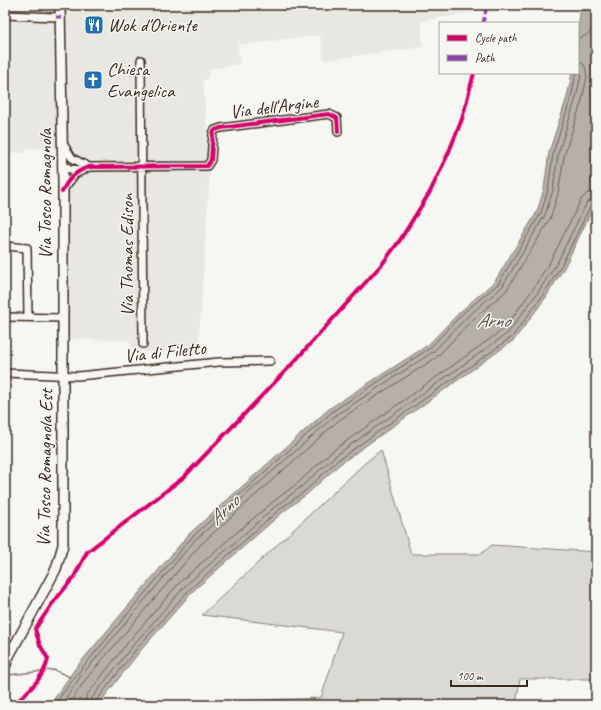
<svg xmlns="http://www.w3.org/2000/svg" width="601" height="710" font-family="Caveat,sans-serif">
  <rect width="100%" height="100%" fill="#f6f6f2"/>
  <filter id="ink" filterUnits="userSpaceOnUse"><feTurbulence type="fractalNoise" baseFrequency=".025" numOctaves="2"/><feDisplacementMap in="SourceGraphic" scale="8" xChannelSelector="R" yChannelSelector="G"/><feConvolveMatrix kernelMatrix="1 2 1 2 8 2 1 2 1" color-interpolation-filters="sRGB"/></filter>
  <g filter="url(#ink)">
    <path fill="#e8e7e2" d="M65,5H479L477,12L421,21L423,47L324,60L320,35L238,45L240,64L210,69L207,79L203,80L210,168L198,354L134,351L129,340L60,339L58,149L27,148L26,153L5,152V18L66,21Z"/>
    <path fill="#dad9d3" stroke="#8a8278" d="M381,450L411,554H481L492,545L596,552V679H520L516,705H123L321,698L342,632L202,615L365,463Z"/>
    <path fill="#b6b0a9" stroke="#857a71" d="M581,5H596V202L564,268L546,297L514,340L340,464L307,494L283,512L193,591L141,650L98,705H50L74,670L189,534L330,408L428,345L460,312L495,281L537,212L544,189L549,152L567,97L572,73H578V32Z"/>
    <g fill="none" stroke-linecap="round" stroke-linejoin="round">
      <path stroke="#6c6056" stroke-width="1" d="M578,38C595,36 595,19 596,5
        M54,705L78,673L192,537L333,411L430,348L462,314L498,284L541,213L548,190L553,153L571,98L576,73
        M61,705L81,676L195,540L336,415L433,352L466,318L502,287L545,215L553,190L558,154L576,98L581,75L578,67
        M68,705L86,679L200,545L339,420L437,357L470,322L506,291L550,219L558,194L564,156L582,100L587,77L585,66L578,60
        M84,705L87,695L129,641L181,581L229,539L274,501L298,483L331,452L504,329L533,289L551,260L582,198L588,193L596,192
        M90,705L92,698L134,644L186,585L233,544L277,505L301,487L335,456L508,333L538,292L557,263L587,202L596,198
        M95,705L96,701L137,648L190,589L236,548L280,509L305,491L338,460L512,337L543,295L561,266L591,205L596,203"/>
      <path stroke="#857a71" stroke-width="1.5" d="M8,675L54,670L70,677"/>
      <g stroke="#3b2a1e" stroke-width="10">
        <path id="minor" d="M5,8L7,5
          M5,15L56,17
          M141,60L143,344
          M64,145L72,158L89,167
          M62,165L70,169L81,170
          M63,190L75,174L89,167L207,166L211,160L213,133L215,130L221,128L329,114L337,118L338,132
          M5,246L27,248L28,317
          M5,317L63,318
          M5,373L78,376L219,362L270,361"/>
      </g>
      <g stroke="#3b2a1e" stroke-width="12">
        <path id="major" d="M5,667L9,656L56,569L63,545V183L60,5"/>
      </g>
      <use href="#minor" stroke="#f6f6f2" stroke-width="7"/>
      <use href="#major" stroke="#f6f6f2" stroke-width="9"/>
      <path stroke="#8e44ad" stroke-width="3" stroke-dasharray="6 3" stroke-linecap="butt" d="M56,17H61
        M483,23L487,5"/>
      <g stroke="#f6f6f2" stroke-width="6">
        <path id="cycleway" d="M62,192C67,180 76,171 89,167L207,166L211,160L213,133L215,130L221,128L329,114L337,118L338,132
          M14,705C28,691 44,678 48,659L40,645L35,629L52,604L74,577L87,552L184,477L295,361L383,263L400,240L430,192L448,154L462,119L474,73"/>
      </g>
      <use href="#cycleway" stroke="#d6006c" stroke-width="4"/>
    </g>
  </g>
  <defs>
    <g id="restaurant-square" transform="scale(1)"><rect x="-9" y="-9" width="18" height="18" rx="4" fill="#1f6fb2" stroke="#f6f6f2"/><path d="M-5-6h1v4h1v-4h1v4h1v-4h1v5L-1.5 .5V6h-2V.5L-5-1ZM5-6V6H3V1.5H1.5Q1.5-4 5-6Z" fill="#fff"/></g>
    <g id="church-square" transform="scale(1)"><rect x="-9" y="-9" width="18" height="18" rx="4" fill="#1f6fb2" stroke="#f6f6f2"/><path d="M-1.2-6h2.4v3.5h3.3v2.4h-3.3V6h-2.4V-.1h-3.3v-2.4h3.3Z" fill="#fff"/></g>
  </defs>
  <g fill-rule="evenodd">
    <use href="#restaurant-square" x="94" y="25"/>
    <use href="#church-square" x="93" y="80"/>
  </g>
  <g text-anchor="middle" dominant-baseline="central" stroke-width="3" stroke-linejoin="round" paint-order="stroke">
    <g font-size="19" fill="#3b2a1e" stroke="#f6f6f2" text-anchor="start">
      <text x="108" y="25">Wok d'Oriente</text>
      <text x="107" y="69">Chiesa<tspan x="107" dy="22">Evangelica</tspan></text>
    </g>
    <g font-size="19" fill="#3b2a1e" stroke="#f6f6f2">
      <text transform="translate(274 107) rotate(-7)">Via dell'Argine</text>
      <text transform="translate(45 194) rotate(-90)">Via Tosco Romagnola</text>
      <text transform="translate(127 255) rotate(-90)">Via Thomas Edison</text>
      <text transform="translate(165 352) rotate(-6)">Via di Filetto</text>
      <text transform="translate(45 468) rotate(-89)">Via Tosco Romagnola Est</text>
    </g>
    <g font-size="20" font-style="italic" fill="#605248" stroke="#f6f6f2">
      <text x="493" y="320">Arno</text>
      <text transform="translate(224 510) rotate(-44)">Arno</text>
    </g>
  </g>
  <rect width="601" height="710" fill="none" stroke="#f6f6f2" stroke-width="20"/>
  <rect x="10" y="10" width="581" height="690" fill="none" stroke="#3b2a1e" stroke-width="1.5" filter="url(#ink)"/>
  <rect x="439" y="22" width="140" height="52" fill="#f6f6f2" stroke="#aba49d"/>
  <rect x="447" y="35" width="20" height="6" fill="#d6006c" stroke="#aba49d"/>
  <text x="475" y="42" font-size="12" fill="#3b2a1e">Cycle path</text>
  <rect x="447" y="55" width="20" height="6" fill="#8e44ad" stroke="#aba49d"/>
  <text x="475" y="62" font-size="12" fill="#3b2a1e">Path</text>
  <path d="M451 680v6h76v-6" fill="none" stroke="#3b2a1e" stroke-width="2"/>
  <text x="457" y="680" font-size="12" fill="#3b2a1e" stroke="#f6f6f2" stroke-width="3" paint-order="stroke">100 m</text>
</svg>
